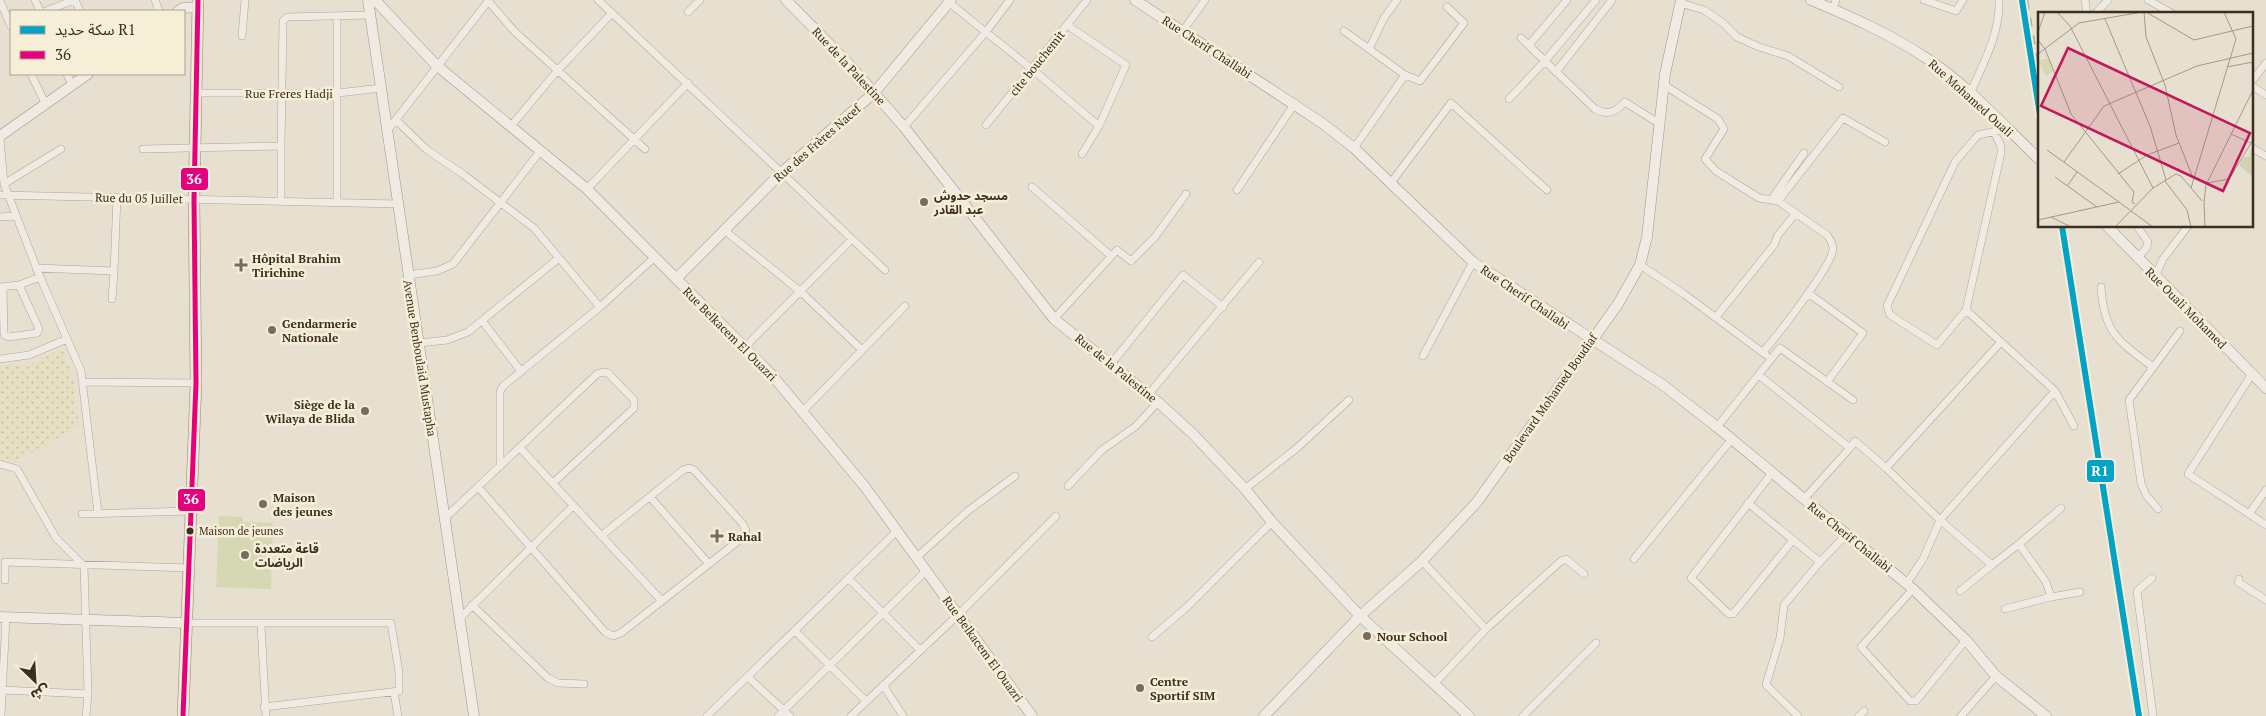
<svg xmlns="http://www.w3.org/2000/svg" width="2266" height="716" font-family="'PT Serif','Noto Sans Arabic',serif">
  <defs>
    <pattern id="farmland-dots" width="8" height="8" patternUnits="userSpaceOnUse" patternTransform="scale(1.25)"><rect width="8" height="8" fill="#e6dfc2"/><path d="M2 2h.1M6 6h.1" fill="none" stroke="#c6c0a6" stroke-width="1.8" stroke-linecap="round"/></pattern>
  </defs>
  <rect width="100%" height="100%" fill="#e7e0d1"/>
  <path fill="url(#farmland-dots)" d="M62,348L73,377L79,426L15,462L0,458V364L29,365Z"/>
  <path fill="#d6d7b3" d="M219,516L243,517V522L273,523L271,589L216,587Z"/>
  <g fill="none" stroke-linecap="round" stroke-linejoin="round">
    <g stroke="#ada599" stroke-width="8">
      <path id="street" d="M35,0L40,11
        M75,0L80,11
        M155,0L159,11
        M598,0L885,270
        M1924,0L1956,11L1963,0
        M2085,0L2087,14
        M2148,0L2173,14
        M0,1L11,26
        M488,1L515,32L645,149
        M947,1L1032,69L1099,126
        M1680,3L1704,10L1723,23L1737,37L1759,47L1788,56L1839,87
        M1833,9L1836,0
        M46,11L74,0
        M688,12L700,0
        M2095,14L2108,0
        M1067,25L1126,65L1099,126L1082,154
        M1344,31L1405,75L1420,81L1464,23L1447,7
        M1182,32L1205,0
        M242,36L245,0
        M1521,38L1595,109C1609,116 1615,112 1625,102L1660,124
        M1529,45L1567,0
        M1370,47L1384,18L1397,0
        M1556,72L1612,0
        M31,74L45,103
        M67,74L72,85
        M2252,81L2266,63
        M1664,85L1718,119L1724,129L1705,159L1716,171L1759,198L1778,201L1827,235C1830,239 1833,244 1833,249C1832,266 1776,337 1763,352
        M2252,86L2266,95
        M196,93H338L381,88
        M1970,94C1983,63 2000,35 1999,0
        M1509,99L1545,61L1596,0
        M396,120L426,149L464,175L534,228L600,307L655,257
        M986,125L1087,0
        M511,126L557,71L612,13
        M904,127L985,33L1010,0
        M387,131L489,0
        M1994,132L2001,146V153L1966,310L2055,391L2074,426
        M0,138L4,184L40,277L81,371L98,513
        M1354,148L1405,75
        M2252,148L2266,156
        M143,149L281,146L283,21L287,17L371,15
        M4,184L61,149
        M1390,184L1451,103L1547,190
        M1032,187L1111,256
        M587,189L688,83
        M1237,190L1295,103
        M0,195L398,204
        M1771,200L1804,153
        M1778,201L1843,118L1885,142
        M281,202V146
        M337,203V16
        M0,217L16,216
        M2137,226L2148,242L2147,247L2137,259
        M724,230L801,292L862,350
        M1640,265L1684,294L1766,355
        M36,268L114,271L117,198
        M408,275L437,271L453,264L541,150
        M2155,277L2163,259L2188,226
        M0,287L19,285L40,277
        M3,287L4,335L9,337L37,333L39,329L19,285
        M2101,287C2104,333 2118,341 2153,367
        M1808,293L1863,333L1827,382
        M112,299L114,271
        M1966,310L1937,345L1890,315L1887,306L1955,162L1978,135L2006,129
        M1716,317L1774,245L1778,235L1796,213
        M1054,319L1117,250L1131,261L1155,237L1186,194
        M483,322L520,370
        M419,343L447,340L468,332L559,258
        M745,347L852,239
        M1423,356L1473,262
        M0,359L29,355L67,339
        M1111,364L1183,275L1223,307
        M2252,374L2188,474L2266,525
        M1760,376L1850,448L1804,499
        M83,382L196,383
        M1148,395L1259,262
        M803,411L905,306
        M1717,427L1780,348L1853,400
        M520,448L662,601
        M1850,448L1855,441L1886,468L1940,520L1923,559L1907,583
        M0,464L17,469L56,538L84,566L88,694L86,716
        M500,466V392L503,386L600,307
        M1886,468L2001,342
        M1772,473L1691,578L1729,614H1733L1793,540
        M1068,486L1102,450L1136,426L1158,402
        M478,487L605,632L613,636L621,633L742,538L746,531L743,524L694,470L689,468L683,470L601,536
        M1245,489L1297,448L1349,400
        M650,497L709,564
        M1748,503L1820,562
        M2158,509L2146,495L2141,483L2129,400L2180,331
        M82,514L192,511
        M2249,514L2266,490
        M445,518L597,374L603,372L608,373L634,400V408L553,483
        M2019,544L2061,508
        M917,557L969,510L1015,476
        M1634,559L1731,440
        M1422,561L1486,629
        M1992,565L2019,544L2046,582L2051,597L2005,609
        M848,578L920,650
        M2152,578L2137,591L2153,716
        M2239,579L2238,582L2266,600
        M5,580V562L190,568
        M1913,589L1861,647L1910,701H1916L1966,640
        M1960,591L1992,565L1940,520L2055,391
        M2051,597L2080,592
        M472,605L548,678L558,683L584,684
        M459,619L573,506
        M188,623H391L399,672V691L264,707
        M261,625L266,716
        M795,631L866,701
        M1152,637L1187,607L1272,522
        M748,677L790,716
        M883,685L903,716
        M1433,685L1486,629L1561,561L1566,559L1584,574
        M2,690L88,694
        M394,692L398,716
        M1,716L6,617
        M707,716L897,531
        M778,716L927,570
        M851,716L959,614L1056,516
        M1523,716L1596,643
        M1798,716L1766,685L1780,638L1784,605L1820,562L1846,535
        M1859,716L1864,711
        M1961,716L1996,676"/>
    </g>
    <g stroke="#9c958a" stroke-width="11">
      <path id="secondary" d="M368,0L474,716
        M375,0L436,65L587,189L772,375L865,487L1032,716
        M786,0L848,63L904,127L1054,319L1158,402L1193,434L1245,489L1272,522L1360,616L1469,716
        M1135,0L1322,123L1354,148L1473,262L1663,385L1717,427L1913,589L1966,640L1996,676L2046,716
        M1811,0C1849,16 1888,33 1923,56C1965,82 2004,126 2040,160
        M178,11L183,8L198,7
        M0,136L88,74
        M2107,226L2266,388
        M676,279L782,172L874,93L951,0
        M0,617L188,623
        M1264,716L1360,616L1422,561L1477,502L1618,304L1640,265L1647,237L1665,74L1681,0"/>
    </g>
    <g stroke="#928b80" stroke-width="12">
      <path id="primary" d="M183,716L196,383L194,200L198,0"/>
    </g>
    <use href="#street" stroke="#efebe3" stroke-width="7"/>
    <use href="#secondary" stroke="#efebe3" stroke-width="10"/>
    <use href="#primary" stroke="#e6e1d4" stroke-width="11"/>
    <path stroke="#afaaa2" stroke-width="2.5" stroke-dasharray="9 9" stroke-linecap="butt" d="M2027,0L2040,78
      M2062,226L2139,716"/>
    <g stroke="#f7eed8" stroke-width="9">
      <path id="bus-1" d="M183,716L196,383L194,200L198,0"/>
    </g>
    <use href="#bus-1" stroke="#e5007d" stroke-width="5"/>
    <g stroke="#f7eed8" stroke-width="10">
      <path id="rail-1" d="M2022,0L2040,115
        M2062,226L2139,716"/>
    </g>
    <use href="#rail-1" stroke="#03a3c5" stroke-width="6"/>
  </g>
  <g fill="#786c5e" stroke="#f7eed8" stroke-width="2">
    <circle cx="924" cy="202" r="5"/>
    <path d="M238.5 257.5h5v5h5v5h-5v5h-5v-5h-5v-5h5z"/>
    <circle cx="272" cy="330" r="5"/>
    <circle cx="365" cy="411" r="5"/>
    <circle cx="263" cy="504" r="5"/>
    <path d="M714.5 528.5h5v5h5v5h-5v5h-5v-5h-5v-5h5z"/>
    <circle cx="245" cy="555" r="5"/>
    <circle cx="1367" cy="636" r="5"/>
    <circle cx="1140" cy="688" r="5"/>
  </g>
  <circle fill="#3d2e20" stroke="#f7eed8" stroke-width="2" cx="190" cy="531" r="4.5"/>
  <g text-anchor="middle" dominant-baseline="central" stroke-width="5" stroke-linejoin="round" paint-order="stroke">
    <g font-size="11" fill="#3d2e20" stroke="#f7eed8" text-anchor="start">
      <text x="199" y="531">Maison de jeunes</text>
    </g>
    <g font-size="12" fill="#3d2e20" stroke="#f7eed8">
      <text transform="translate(1207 47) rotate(33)">Rue Cherif Challabi</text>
      <text transform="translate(1037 63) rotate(-51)">cite bouchemit</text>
      <text transform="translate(849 66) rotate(47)">Rue de la Palestine</text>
      <text x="289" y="93">Rue Freres Hadji</text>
      <text transform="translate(1971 98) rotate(42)">Rue Mohamed Ouali</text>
      <text transform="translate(817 143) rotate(-41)">Rue des Frères Nacef</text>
      <text transform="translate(139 198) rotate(1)">Rue du 05 Juillet</text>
      <text transform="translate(1525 297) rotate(34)">Rue Cherif Challabi</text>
      <text transform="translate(2186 308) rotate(45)">Rue Ouali Mohamed</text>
      <text transform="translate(730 334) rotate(45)">Rue Belkacem El Ouazri</text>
      <text transform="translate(420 358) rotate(81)">Avenue Benboulaid Mustapha</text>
      <text transform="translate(1116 368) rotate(39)">Rue de la Palestine</text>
      <text transform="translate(1550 398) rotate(-55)">Boulevard Mohamed Boudiaf</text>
      <text transform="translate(1850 537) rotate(39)">Rue Cherif Challabi</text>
      <text transform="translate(983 649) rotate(54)">Rue Belkacem El Ouazri</text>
    </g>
    <g font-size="12" font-weight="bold" fill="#3d2e20" stroke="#f7eed8" text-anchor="start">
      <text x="934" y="195">مسجد حدوش<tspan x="934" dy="14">عبد القادر</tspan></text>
      <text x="252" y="258">Hôpital Brahim<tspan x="252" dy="14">Tirichine</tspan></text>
      <text x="282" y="323">Gendarmerie<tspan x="282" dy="14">Nationale</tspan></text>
      <text x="355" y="404" text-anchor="end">Siège de la<tspan x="355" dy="14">Wilaya de Blida</tspan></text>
      <text x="273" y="497">Maison<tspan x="273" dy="14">des jeunes</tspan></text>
      <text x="728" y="536">Rahal</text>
      <text x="255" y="548">قاعة متعددة<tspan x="255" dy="14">الرياضات</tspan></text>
      <text x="1377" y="636">Nour School</text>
      <text x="1150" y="681">Centre<tspan x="1150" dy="14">Sportif SIM</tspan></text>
    </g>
  </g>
  <g transform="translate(2038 12)">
    <rect width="215" height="215" fill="#e7e0d1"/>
    <path d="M213,136L215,138V165L201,153L206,145H211Z" fill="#d1d1b3"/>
    <path d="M10,46L16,59L8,64L0,49Z" fill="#d6d7b3"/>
    <path fill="none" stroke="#a3998a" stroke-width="1" d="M19,0L32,14L115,176M106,0L108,25L127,73L138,123L155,166M108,0L156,28L215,14M67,7L112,114L128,168M0,20L7,0M0,28L7,37L33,102L96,180L94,190L97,192M0,42L41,11L104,0M189,55L215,50M193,122L213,131M9,138L92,198M26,150L66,94L159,54L215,41M80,162L109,143L141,131M17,165L59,195M127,169L149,198L153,215M169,171L191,167L215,128M30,173L39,160M153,176L198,27L186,0M166,190L168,173L215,78M166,190L167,215M93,199L115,215M13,205L33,215M0,208L81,190M77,215L115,176L138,162L143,164L164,189"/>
    <path fill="#c2185b" fill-opacity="0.15" stroke="#c2185b" stroke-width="2.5" d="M30,36L212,121L185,179L3,94Z"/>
    <rect width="215" height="215" fill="none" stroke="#3d2e20" stroke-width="2.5"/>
  </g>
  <g stroke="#f7eed8" stroke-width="2">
    <rect x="180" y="167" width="29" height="24" rx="5" fill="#e5007d"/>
    <rect x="2086" y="459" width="29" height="24" rx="5" fill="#03a3c5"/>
    <rect x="177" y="488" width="29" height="24" rx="5" fill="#e5007d"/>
  </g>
  <g font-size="14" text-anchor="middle" font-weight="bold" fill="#fff">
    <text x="194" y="184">36</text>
    <text x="2100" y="476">R1</text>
    <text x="191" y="504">36</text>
  </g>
  <rect x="10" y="10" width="175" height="65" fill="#f7eed8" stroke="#ada18e"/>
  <rect x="20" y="26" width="25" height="8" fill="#03a3c5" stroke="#ada18e"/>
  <text x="55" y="35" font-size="15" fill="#3d2e20">سكة حديد R1</text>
  <rect x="20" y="51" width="25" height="8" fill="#e5007d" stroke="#ada18e"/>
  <text x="55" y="60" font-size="15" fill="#3d2e20">36</text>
  <g transform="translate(35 681) rotate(155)" stroke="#f7eed8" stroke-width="4" paint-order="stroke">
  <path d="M0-4L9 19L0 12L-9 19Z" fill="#3d2e20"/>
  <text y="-8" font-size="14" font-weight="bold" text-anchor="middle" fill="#3d2e20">ش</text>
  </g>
</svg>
